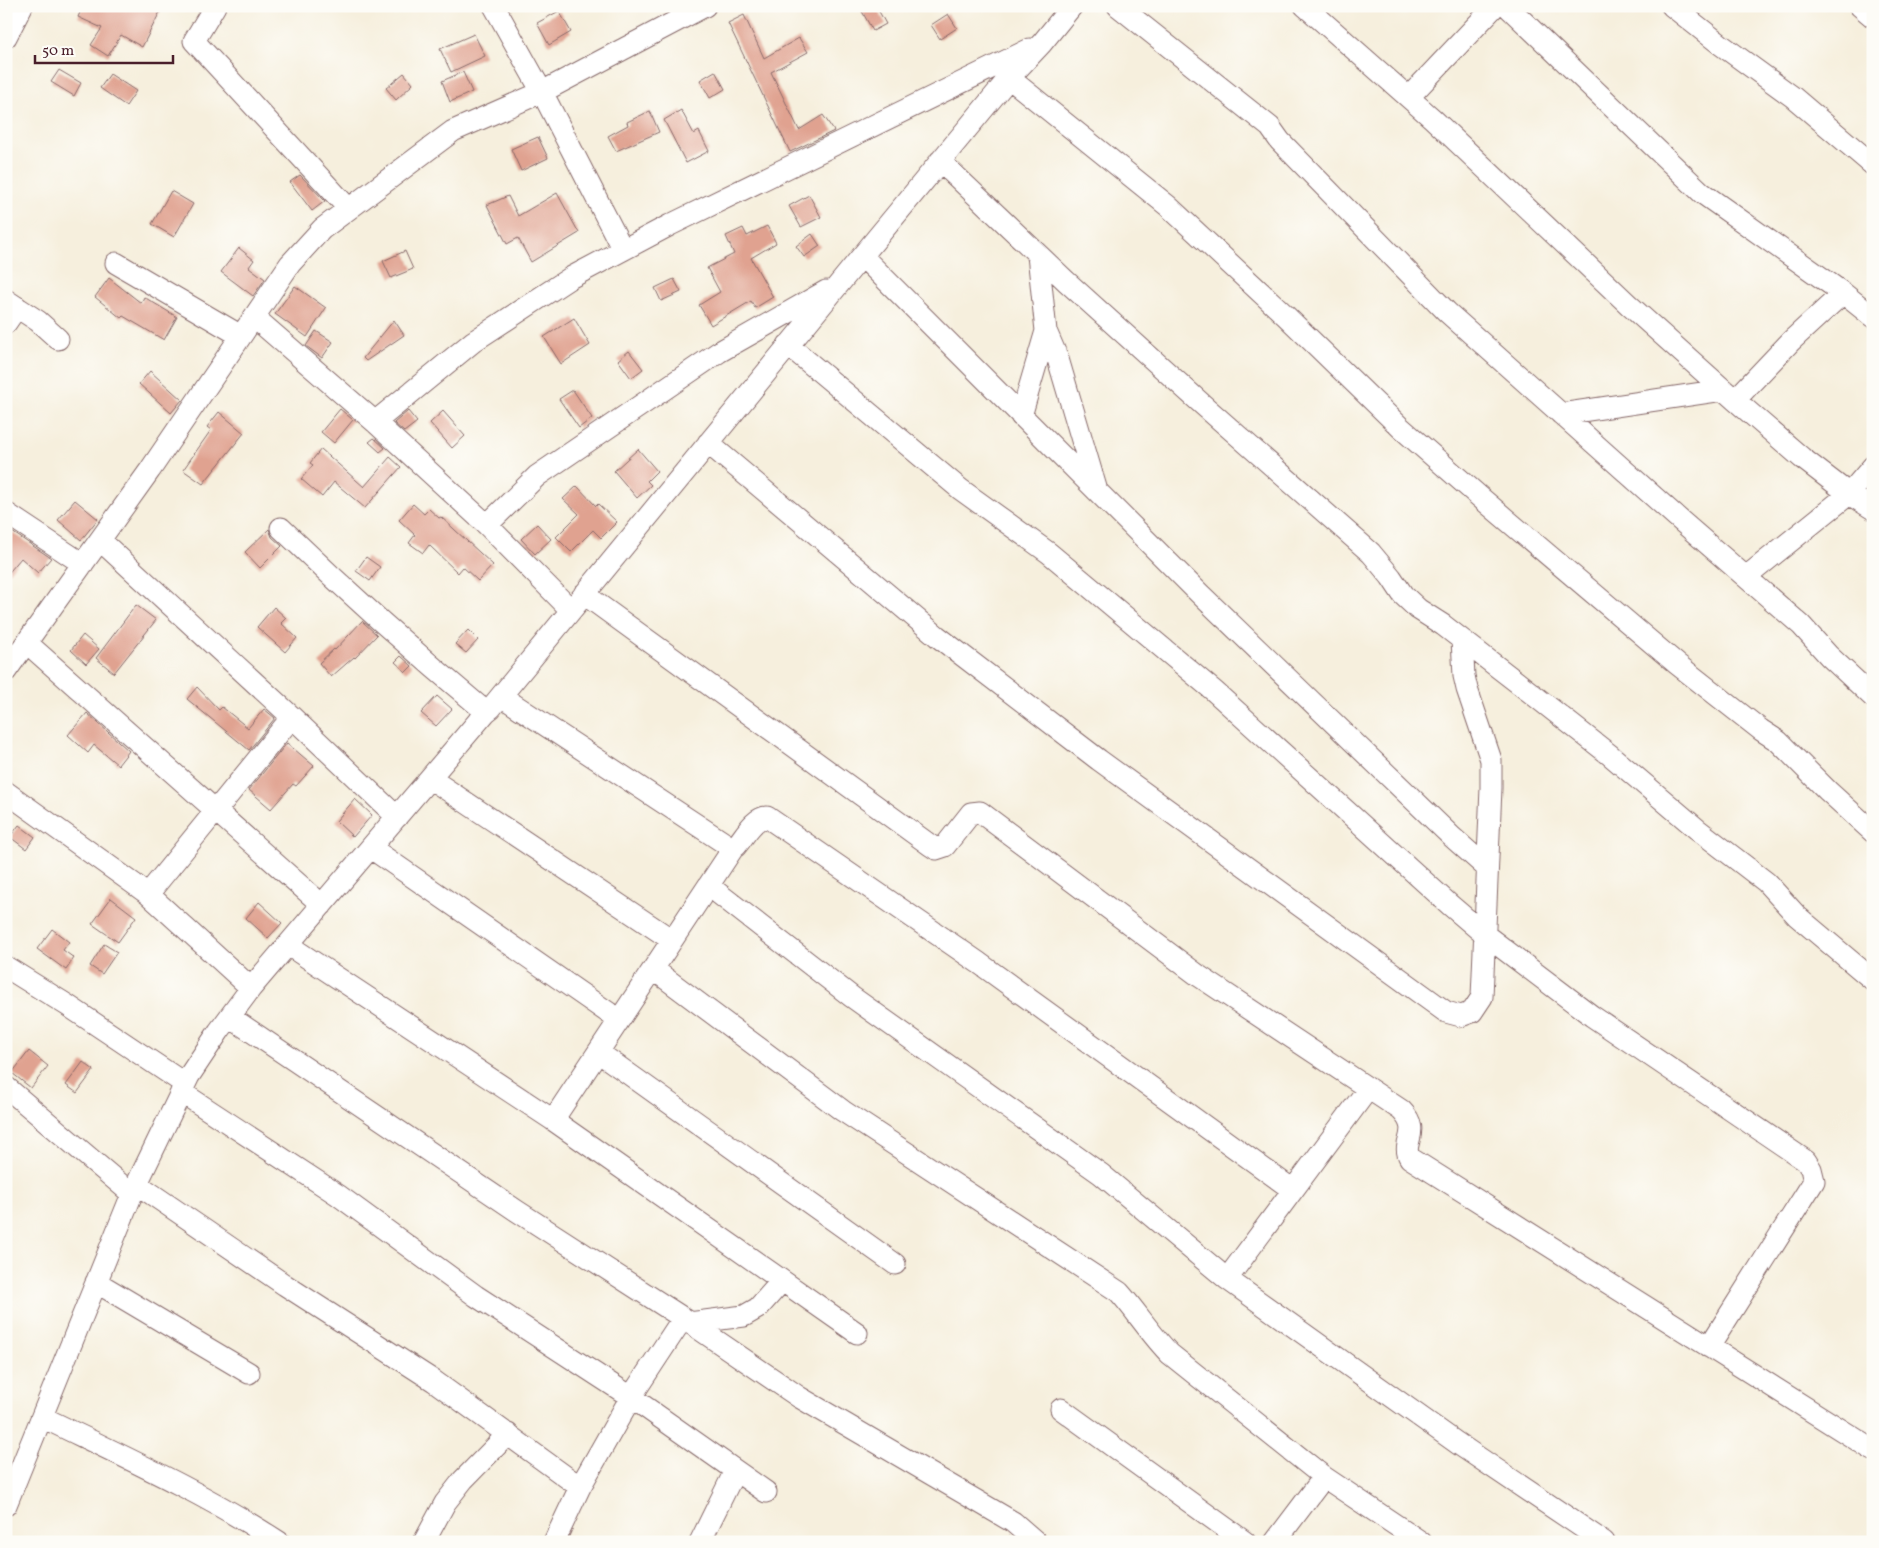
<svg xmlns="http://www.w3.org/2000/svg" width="1879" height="1548" font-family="Vollkorn,serif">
  <rect width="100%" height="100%" fill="#fdfcf7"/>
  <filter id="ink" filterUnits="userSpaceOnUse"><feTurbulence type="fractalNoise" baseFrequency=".02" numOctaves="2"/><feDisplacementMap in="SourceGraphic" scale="10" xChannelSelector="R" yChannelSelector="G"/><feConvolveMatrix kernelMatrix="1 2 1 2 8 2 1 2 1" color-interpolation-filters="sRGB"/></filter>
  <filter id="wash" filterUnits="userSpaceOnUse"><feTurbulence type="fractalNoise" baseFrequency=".0096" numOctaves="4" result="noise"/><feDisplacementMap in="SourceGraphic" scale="20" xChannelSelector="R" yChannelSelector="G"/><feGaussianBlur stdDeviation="1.12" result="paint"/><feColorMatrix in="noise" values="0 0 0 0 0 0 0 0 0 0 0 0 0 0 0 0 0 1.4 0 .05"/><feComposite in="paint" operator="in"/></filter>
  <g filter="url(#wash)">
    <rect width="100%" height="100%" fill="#f6efdd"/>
    <g id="blocks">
      <path fill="#e0a290" d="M83,6H163L142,47L121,35L108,56L91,45L102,28L78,17Z
        M859,6H876L886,24L873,31Z
        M559,11L571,32L549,45L537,23Z
        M948,14L957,28L940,39L931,25Z
        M744,15L764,58L799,38L808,52L771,72L799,130L823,115L834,131L790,152L728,23Z
        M474,34L485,56L451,72L440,49Z
        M59,70L81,83L74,96L51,82Z
        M715,71L725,89L710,98L700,80Z
        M463,72L472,92L450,102L442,81Z
        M404,73L413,84L396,100L386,88Z
        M110,74L136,91L126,106L100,88Z
        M681,110L694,134L699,131L709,151L686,163L664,120Z
        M650,111L659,132L616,151L608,136L628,125L627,122Z
        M538,137L548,158L521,171L511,149Z
        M300,175L325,201L312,211L290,182Z
        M171,191L193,204L174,237L152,224Z
        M557,193L579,233L531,262L518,238L507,244L487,205L508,196L518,216Z
        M809,195L821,217L801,227L789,206Z
        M767,226L776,243L751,258L773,297L755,308L751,301L711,325L699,305L720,292L707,268L734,254L726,236L743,228L747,236Z
        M812,234L820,246L804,257L796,246Z
        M239,248L254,260L249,267L265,279L253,296L221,272Z
        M405,251L413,269L391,278L383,261Z
        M109,278L141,303L144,297L177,317L164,340L123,316L121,318L95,297Z
        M674,279L681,292L661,301L655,288Z
        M295,286L326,308L307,337L275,314Z
        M574,318L590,345L561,364L544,337Z
        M394,320L404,335L366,361L363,358Z
        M316,331L333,342L322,358L306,346Z
        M629,351L643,369L631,378L618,360Z
        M150,371L182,400L171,413L139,384Z
        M573,390L592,418L579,428L559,399Z
        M340,409L353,420L334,443L321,432Z
        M408,411L417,422L404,432L394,423Z
        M443,411L465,436L452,448L430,423Z
        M219,412L244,433L203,484L183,470L211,430L207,427Z
        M374,438L385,448L380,452L369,442Z
        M321,449L364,487L390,457L401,467L365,508L334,482L322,497L301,479L313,465L310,463Z
        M638,449L657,471L647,481L651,485L637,498L614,471Z
        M577,486L596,506L598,504L617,522L601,538L593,530L571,552L556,537L579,514L563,499Z
        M75,500L98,519L81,540L58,520Z
        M413,504L424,514L429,509L439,518L441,517L493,565L478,581L463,567L458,573L429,545L423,553L409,543L415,535L399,520Z
        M537,524L551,539L535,554L521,539Z
        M269,529L272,537L282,546L260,568L245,552Z
        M9,530L51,558L38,573L21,558L6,576V533Z
        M366,557L380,567L370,581L356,571Z
        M136,605L156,620L114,673L96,658Z
        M274,607L286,618L281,623L297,638L285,652L257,627Z
        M362,621L377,635L355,658L354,657L331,677L319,663L334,649L335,650Z
        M468,630L478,640L466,653L455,644Z
        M83,635L99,649L86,664L71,650Z
        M401,656L412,666L406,672L395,662Z
        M197,687L219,710L222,707L248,728L264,709L275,718L249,750L187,699Z
        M437,696L452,709L436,726L421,713Z
        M87,713L129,751L118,765L94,745L88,753L68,735Z
        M287,743L314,766L296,786L293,784L271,809L249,790Z
        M355,799L372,815L353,837L336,821Z
        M19,825L35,837L26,849L10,837Z
        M111,898L136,917L118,942L92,924Z
        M259,902L282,923L268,938L246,918Z
        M52,929L69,942L63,950L74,958L66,970L37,949Z
        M104,944L117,952L102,974L90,966Z
        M29,1051L48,1066L31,1088L12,1073Z
        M83,1062L94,1070L77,1093L66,1085Z"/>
    </g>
  </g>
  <g filter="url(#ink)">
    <use href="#blocks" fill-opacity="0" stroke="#866869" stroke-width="1"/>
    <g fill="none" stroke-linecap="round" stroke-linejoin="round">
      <g stroke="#866869" stroke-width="23">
        <path id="street" d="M215,6L194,41L348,208
          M494,6L542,92L623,250
          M1118,6L1270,127L1280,141L1447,312L1680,520L1801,625L1829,656L1873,697
          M1305,6L1433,119L1629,305L1735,400L1802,458L1849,494L1873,509
          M1507,6L1702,193L1843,293L1873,317
          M1672,6L1720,44L1793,97L1873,165
          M1860,6L1873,17
          M6,37L22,6
          M1009,78L1168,206L1285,315L1400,427L1481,498L1677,664L1761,730L1778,741L1828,791L1873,832
          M1409,97L1495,6
          M940,161L1066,281L1202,404L1371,553L1391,577L1403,595L1418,609L1443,625L1531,693L1610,755L1697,829L1766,882L1797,916L1873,980
          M1038,255L1046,331L1058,359L1097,491
          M862,256L1200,594L1451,836L1487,868
          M116,263L241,336
          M6,300L38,321L58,339
          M254,317L375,422L487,525L571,610
          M6,323L17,307
          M788,345L960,489L1049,553L1214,691L1450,905L1484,934L1592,1016L1806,1161L1811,1169L1814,1181L1709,1347
          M1735,400L1791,341L1843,293
          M1561,414L1723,390
          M1021,416L1046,331
          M375,422L474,341L570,278L670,225L1030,49
          M708,443L937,636L1099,760L1446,1012L1461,1016L1472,1012L1482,997L1491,788V760L1467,689L1464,676L1462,640
          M6,513L83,564
          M487,525L537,476L719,352L826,291
          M281,528C347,592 415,653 486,712
          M100,540L292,717L397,817
          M1746,577L1849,494L1873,466
          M584,594L930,845L936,849L945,846L971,813L980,812L1199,976L1401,1110C1423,1132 1400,1143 1410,1158L1873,1450
          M27,643L322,905
          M6,671L150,470L290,264L322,229L453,131L542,92L705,6
          M501,696L726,844L736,846C744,837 754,817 767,817L979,963L1293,1190
          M431,779L672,940
          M6,792L148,894L251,988
          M371,848L619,1020
          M709,886L852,997L1101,1174L1227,1279L1457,1443L1604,1542
          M148,894L292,717
          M288,945L553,1120L857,1333
          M6,967L67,1005L185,1084
          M653,969L843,1111L1119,1292C1137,1312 1151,1335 1170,1354L1324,1477L1421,1542
          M230,1017L517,1211L683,1318L799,1397L1013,1522L1036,1542
          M598,1052L895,1264
          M6,1087L132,1194
          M181,1092L338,1195L476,1296L631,1397L766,1492
          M553,1120L734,847
          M137,1184L285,1285L434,1381L580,1487
          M1227,1279L1368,1089
          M96,1282L249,1373
          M689,1323L744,1316L758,1308L782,1281
          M1061,1409L1245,1542
          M42,1417C122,1456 204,1493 279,1542
          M6,1505L132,1194L189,1076L219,1031L251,988L486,712L491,708L862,256L1009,78L1042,43L1072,6
          M424,1542L445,1503L463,1480L508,1434
          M554,1542L580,1487L631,1397L683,1318
          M700,1542L735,1471
          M1275,1542L1324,1477"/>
      </g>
      <use href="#street" stroke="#fff" stroke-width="21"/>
    </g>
  </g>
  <rect width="1879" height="1548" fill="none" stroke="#fdfcf7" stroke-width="25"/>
  <path d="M35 55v8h138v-8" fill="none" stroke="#4a1f2b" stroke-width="2.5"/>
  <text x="42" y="55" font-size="15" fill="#4a1f2b" stroke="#fdfcf7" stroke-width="4" paint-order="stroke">50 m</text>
</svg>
